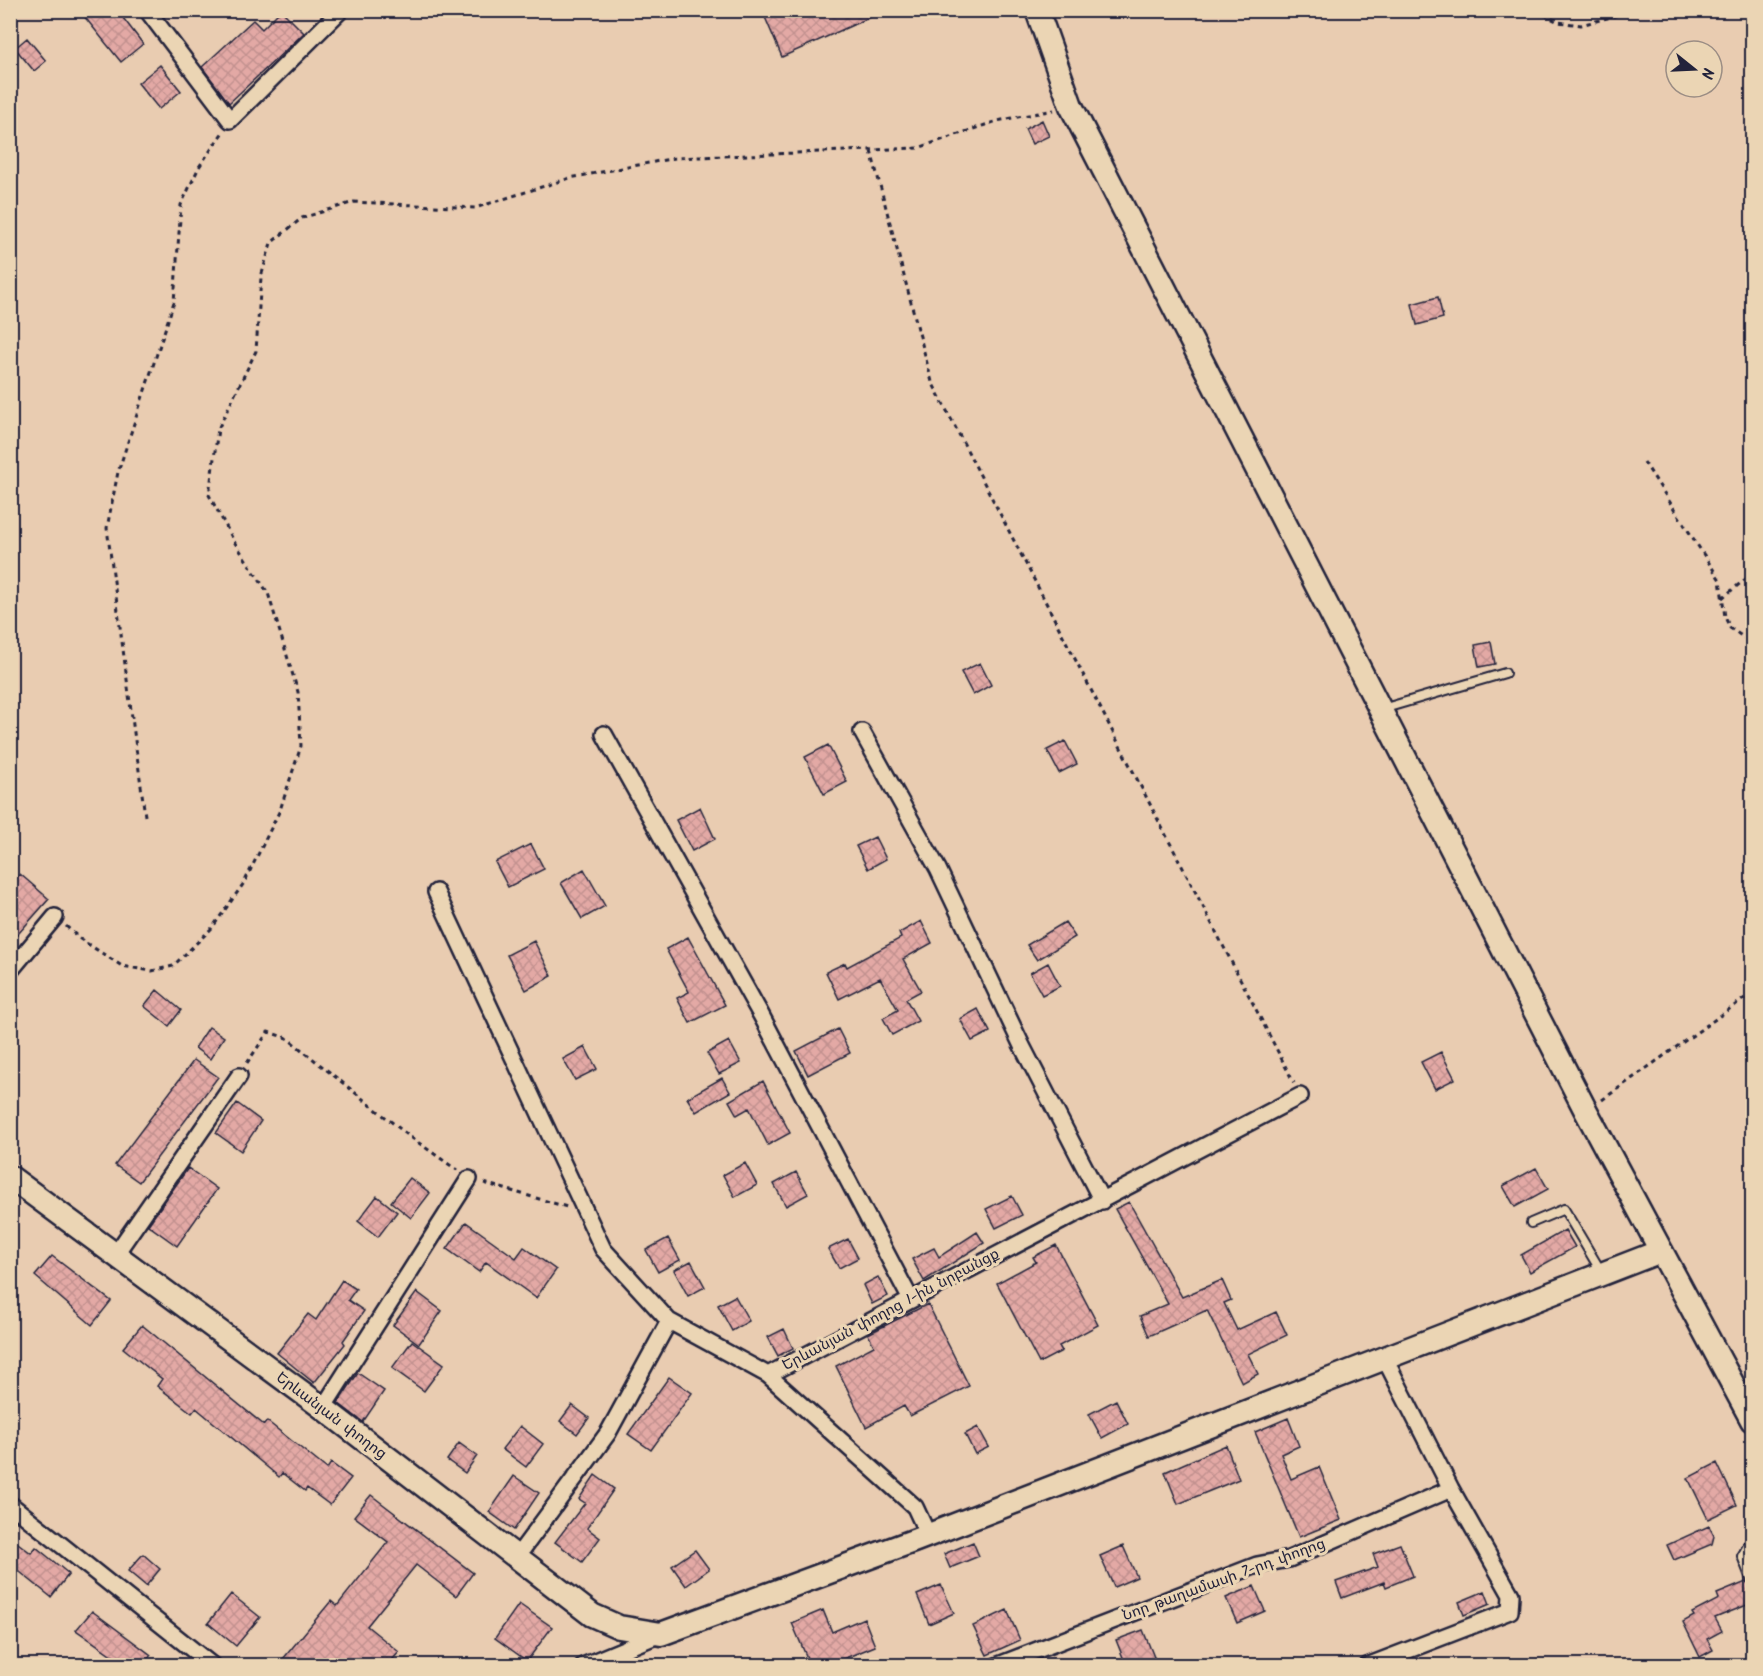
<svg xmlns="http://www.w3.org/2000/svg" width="1763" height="1676" font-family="Kalam,'Noto Sans Armenian',sans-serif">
  <defs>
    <pattern id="building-cross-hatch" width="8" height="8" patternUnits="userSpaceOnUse" patternTransform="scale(1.5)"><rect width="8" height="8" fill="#e3a9a5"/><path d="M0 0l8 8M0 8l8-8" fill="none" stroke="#c2918f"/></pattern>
  </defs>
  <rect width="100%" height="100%" fill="#e9ccb1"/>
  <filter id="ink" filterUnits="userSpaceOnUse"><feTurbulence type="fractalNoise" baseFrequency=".0167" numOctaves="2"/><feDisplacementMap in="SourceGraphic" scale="12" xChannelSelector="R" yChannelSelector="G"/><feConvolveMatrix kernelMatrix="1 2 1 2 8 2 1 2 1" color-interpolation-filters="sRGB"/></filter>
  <g filter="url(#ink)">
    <path fill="url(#building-cross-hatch)" stroke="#22223b" stroke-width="1.5" d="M79,10H117L143,44L121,62Z
      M281,10L304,33L229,103L202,67L253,20L262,29Z
      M762,10H886L782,57Z
      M27,38L46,61L34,71L15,48Z
      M160,65L181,91L159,109L138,83Z
      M1042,120L1049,136L1032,144L1025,129Z
      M1438,297L1443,318L1417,325L1412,304Z
      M1491,642L1495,664L1479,667L1475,645Z
      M980,663L991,685L973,695L961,672Z
      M1065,741L1077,764L1059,773L1047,750Z
      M828,745L847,782L824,794L805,757Z
      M700,807L715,839L692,851L676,820Z
      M875,837L886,859L868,869L856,846Z
      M531,844L544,869L508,887L495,862Z
      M584,869L605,906L582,919L561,883Z
      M20,874L49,899L10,943V885Z
      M921,921L932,943L903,959L921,991L906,999L918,1021L892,1035L883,1018L898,1010L880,978L839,999L826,972L845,963L847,967L901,938L899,933Z
      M1065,922L1075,937L1037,960L1027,945Z
      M688,937L725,1005L690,1023L677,998L689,992L666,949Z
      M534,941L552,976L526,990L507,955Z
      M1048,963L1060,986L1042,995L1030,973Z
      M157,990L181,1010L169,1026L144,1006Z
      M978,1009L990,1032L972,1041L960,1019Z
      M209,1027L224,1037L210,1059L195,1048Z
      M838,1029L850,1053L808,1075L796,1051Z
      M729,1041L741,1063L719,1074L707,1053Z
      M585,1047L597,1069L575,1080L563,1059Z
      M1441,1052L1455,1079L1435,1089L1421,1062Z
      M194,1060L218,1077L139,1182L115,1165Z
      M722,1078L730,1092L696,1112L687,1098Z
      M763,1081L790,1133L768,1145L749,1108L737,1115L729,1101Z
      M237,1103L261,1121L241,1151L216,1133Z
      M745,1163L757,1185L735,1197L723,1175Z
      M188,1168L217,1189L177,1246L148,1225Z
      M1536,1168L1548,1189L1515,1207L1503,1186Z
      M796,1172L808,1194L786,1206L774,1184Z
      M410,1178L430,1193L411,1218L391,1202Z
      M377,1196L397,1212L378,1237L358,1221Z
      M1012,1196L1022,1215L996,1228L986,1209Z
      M1129,1202L1182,1297L1222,1280L1231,1300L1224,1303L1237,1330L1276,1312L1287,1335L1248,1354L1258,1374L1242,1383L1207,1310L1149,1336L1140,1316L1168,1304L1115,1209Z
      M466,1222L516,1258L524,1247L556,1270L536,1298L486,1262L479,1272L447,1249Z
      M1565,1230L1575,1247L1530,1272L1521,1255Z
      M977,1232L984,1243L924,1281L912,1259L934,1248L939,1257Z
      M668,1238L680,1260L658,1272L646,1250Z
      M848,1239L858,1258L839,1268L828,1249Z
      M1056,1245L1098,1325L1059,1346L1062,1351L1039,1363L997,1283L1036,1262L1033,1257Z
      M52,1256L111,1301L92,1325L35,1276Z
      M691,1261L705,1287L688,1296L674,1270Z
      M878,1277L888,1296L872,1304L863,1285Z
      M342,1280L356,1289L348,1300L364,1311L343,1341L345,1344L314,1383L277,1353L308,1314L316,1320Z
      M417,1292L442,1311L419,1344L393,1325Z
      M735,1296L749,1321L732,1331L718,1305Z
      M928,1304L969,1386L910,1416L904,1406L866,1427L836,1366L874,1346L868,1334Z
      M142,1325L264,1425L267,1421L327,1469L331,1463L351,1478L330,1505L307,1488L305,1491L282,1473L279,1477L196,1408L192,1413L157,1386L162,1379L123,1348Z
      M784,1329L793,1348L778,1356L768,1337Z
      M412,1341L444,1364L424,1391L392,1368Z
      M358,1373L384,1391L363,1422L338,1403Z
      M669,1377L692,1393L651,1450L628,1434Z
      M1116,1400L1128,1424L1102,1438L1089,1414Z
      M572,1405L589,1418L577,1434L560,1421Z
      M1288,1418L1299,1446L1281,1454L1291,1479L1319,1467L1341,1520L1299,1537L1255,1432Z
      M520,1426L543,1444L526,1467L502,1449Z
      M978,1427L989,1447L975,1454L965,1434Z
      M459,1443L477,1456L465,1473L447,1460Z
      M1226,1445L1239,1479L1178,1504L1165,1472Z
      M1717,1463L1737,1505L1708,1519L1688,1478Z
      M595,1475L614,1489L587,1528L600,1538L582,1562L555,1542L585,1503L579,1499Z
      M514,1476L539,1493L514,1530L489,1512Z
      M371,1495L473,1573L456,1596L416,1565L367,1626L399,1652L388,1665H278L331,1601L337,1606L388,1542L354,1516Z
      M1709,1526L1714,1536L1712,1544L1674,1560L1667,1545Z
      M10,1537L31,1553L36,1547L69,1574L51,1597L10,1564Z
      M973,1542L979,1556L950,1568L944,1554Z
      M1400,1544L1413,1576L1386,1587L1384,1582L1342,1598L1336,1582L1378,1567L1373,1554Z
      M1123,1546L1137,1577L1114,1587L1100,1556Z
      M695,1550L709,1569L686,1586L672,1566Z
      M143,1554L160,1569L146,1586L128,1571Z
      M1746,1582L1752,1585V1603L1715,1618L1722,1631L1707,1639L1713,1650L1700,1657L1683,1622L1694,1616L1692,1613L1719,1599L1717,1594Z
      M941,1585L954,1613L929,1624L917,1595Z
      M1254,1586L1265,1611L1237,1623L1226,1598Z
      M1485,1591L1490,1604L1464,1615L1459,1602Z
      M231,1594L260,1617L236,1646L208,1623Z
      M519,1604L552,1627L527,1661L495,1638Z
      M823,1610L832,1632L864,1618L875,1646L843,1659L846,1665H810L792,1623Z
      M1007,1610L1020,1640L987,1655L973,1626Z
      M92,1611L151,1655L143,1665H126L76,1630Z
      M1143,1630L1156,1662L1147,1665H1126L1116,1640Z"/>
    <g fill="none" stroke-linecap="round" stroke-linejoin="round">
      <g stroke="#22223b" stroke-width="12">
        <path id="lane" d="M1382,709L1505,673
          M1531,1223L1564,1209L1602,1273
          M1751,1579L1742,1556L1752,1539"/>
      </g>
      <g stroke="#22223b" stroke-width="20">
        <path id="street" d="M147,10L230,120L341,10
          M862,732L938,869L1022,1046L1102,1201
          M604,734L761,1015L911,1300
          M436,892L603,1249L669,1321L768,1375L915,1507L928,1535
          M10,971L55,917
          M115,1255L239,1076
          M768,1375L1300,1096
          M323,1408L469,1179
          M10,1504L213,1666
          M516,1558L608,1433L669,1321
          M583,1666L658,1635
          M996,1666L1257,1565L1289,1559L1451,1489
          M1367,1666L1510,1611L1511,1595L1451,1489L1384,1357"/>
      </g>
      <g stroke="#22223b" stroke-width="27">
        <path id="secondary" d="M1037,10L1071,106L1586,1111L1752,1420
          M10,1177L323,1408L592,1615L619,1627L661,1634L916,1540L1661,1251"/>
      </g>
      <path stroke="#22223b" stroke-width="3" stroke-dasharray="4.5 4.5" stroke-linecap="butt" d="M1536,10L1558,22L1581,25L1637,10
        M1739,10L1752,19
        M871,151L932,382L1294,1083
        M1644,462L1720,580L1725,617L1730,628L1752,643
        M1722,598L1752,574
        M145,816L107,528L118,472L174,302L181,205L199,167L223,132
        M66,926L80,939L122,966L152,971L173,966L212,928L244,883L280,810L301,746L298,692L268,593L235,543L209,495L218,429L256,351L261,277L271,243L302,218L354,202L475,208L570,178L675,158L918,148L997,121L1054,110
        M247,1063L268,1032L287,1038L409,1136L457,1170
        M1602,1100L1752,993
        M484,1183L567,1207"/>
      <use href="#lane" stroke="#ebd5b4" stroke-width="8"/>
      <use href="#street" stroke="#ebd5b4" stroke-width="15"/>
      <use href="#secondary" stroke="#ebd5b4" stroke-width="22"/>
    </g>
  </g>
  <g text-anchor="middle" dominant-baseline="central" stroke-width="6" stroke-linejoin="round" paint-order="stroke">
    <g font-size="15" fill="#22223b" stroke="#ebd5b4">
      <text transform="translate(891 1310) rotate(-28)">Երևանյան փողոց 1-ին նրբանցք</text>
      <text transform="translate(331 1416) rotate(37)">Երևանյան փողոց</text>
      <text transform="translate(1224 1580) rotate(-20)">Նոր թաղամասի 7-րդ փողոց</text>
    </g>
  </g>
  <rect width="1763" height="1676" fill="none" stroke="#ebd5b4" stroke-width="36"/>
  <rect x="18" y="18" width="1727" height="1640" fill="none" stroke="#22223b" stroke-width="2" filter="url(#ink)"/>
  <g transform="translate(1694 69) rotate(108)"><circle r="28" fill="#ebd5b4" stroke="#9b8d84" stroke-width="1.5"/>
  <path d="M0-4.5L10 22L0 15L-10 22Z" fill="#22223b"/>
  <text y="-9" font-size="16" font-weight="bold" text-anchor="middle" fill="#22223b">N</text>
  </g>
</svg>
